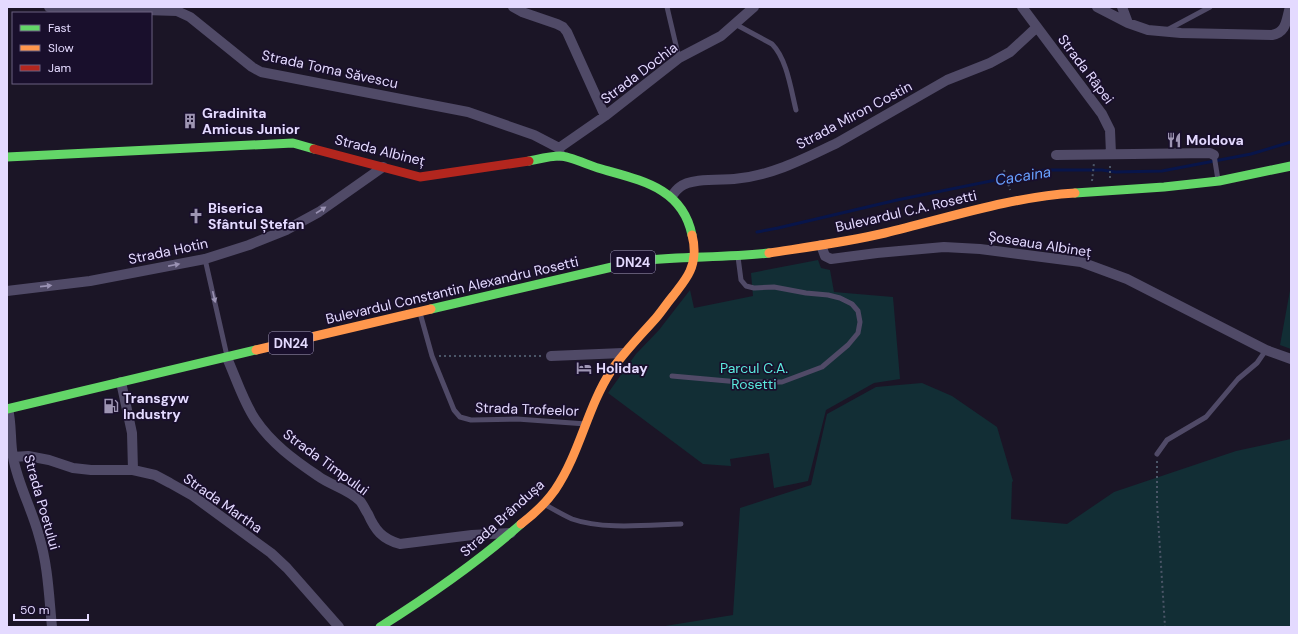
<svg xmlns="http://www.w3.org/2000/svg" width="1298" height="634" font-family="'DM Sans',sans-serif">
  <rect width="100%" height="100%" fill="#1b1526"/>
  <path fill="#122e35" d="M818,260L821,268L830,270L834,292L893,297L900,379L874,383L826,410L808,481L774,488L769,453L730,459L731,466L703,464L608,393L636,354L659,330L690,290L694,308L753,296L751,273Z
    M1291,285V349L1280,345Z
    M922,383L952,396L997,427L1013,481L1012,482L1011,519L1067,524L1114,492L1236,451L1291,439V627H659L733,615L740,508L811,485L827,414L876,387Z"/>
  <g fill="none" stroke-linecap="round" stroke-linejoin="round">
    <path stroke="#08154a" stroke-width="3" d="M757,232L778,228L897,200L1045,170H1102L1115,172L1162,171L1251,154L1291,142"/>
    <path stroke="#4b5668" stroke-width="2" stroke-dasharray="2 3" stroke-linecap="butt" d="M1004,170L1010,190
      M1110,178V163
      M1092,181L1094,163
      M439,356H542
      M1157,461V503L1165,627"/>
    <path stroke="#504a67" stroke-width="5" d="M667,7L679,58
      M735,24L772,44C787,59 791,90 796,110
      M1167,30L1210,7
      M1214,155L1218,180
      M205,259L227,356
      M420,313L432,356L454,410L460,417L471,420L517,419L586,424
      M672,376L739,382H782L822,367L848,345L858,333L860,322L858,311L852,304L840,298L828,295L806,293L774,287L754,288L746,286L741,280L738,257
      M1157,454L1167,440L1206,417L1238,379L1257,363L1266,350
      M544,504C553,509 563,515 572,519C603,530 648,525 681,524"/>
    <path stroke="#504a67" stroke-width="10" d="M49,7L177,11L190,17L252,67L261,72L468,112L534,135L559,148L560,156
      M513,7L522,12L557,24L563,27L567,32L605,116
      M1022,7L1102,114L1110,130L1111,154
      M1097,7L1128,23L1148,30L1181,33L1272,35C1287,32 1286,20 1290,7
      M1122,7L1128,23
      M559,148L605,116L679,58L721,36L754,7
      M1056,155L1210,153L1214,155
      M672,196C674,193 677,189 680,187C690,178 720,180 734,179C771,176 804,159 837,143L947,80L990,63L1010,52L1037,27
      M821,245L825,256L831,259L877,253L944,247L980,249L1081,262L1127,279L1266,350L1291,359
      M7,291L90,281L205,259L249,245L286,230L319,212L383,167
      M551,356L623,353
      M227,358C236,378 243,401 255,419C271,443 294,460 318,476C330,485 350,490 360,501C363,504 365,510 368,514C375,530 382,539 400,544L472,535L511,533
      M121,382L132,433L133,470
      M8,409C12,425 10,441 13,457C18,485 32,509 39,536C48,565 49,597 52,627
      M13,457L28,456L49,460L73,468L91,470H133L155,475L170,483L193,496L271,553L287,568L339,627"/>
    <path stroke="#63d668" stroke-width="9" d="M7,157L293,143L314,149
      M529,161C539,159 550,156 560,156C569,156 588,165 598,168C638,180 682,186 692,235
      M1075,193L1164,187L1219,181L1291,166
      M431,309L638,261C681,256 725,258 769,253
      M7,409L256,350
      M380,627C429,596 477,563 521,524"/>
    <path stroke="#ff974d" stroke-width="9" d="M769,253C808,247 847,242 885,233C948,218 1010,197 1075,193
      M256,350L431,309
      M521,524C534,514 546,503 555,490C580,453 587,408 611,371C624,352 641,335 656,318C662,311 667,303 673,296C679,288 686,280 690,271C695,260 695,246 692,235"/>
    <path stroke="#b3261e" stroke-width="9" d="M314,149L420,177L529,161"/>
  </g>
  <defs><path id="oneway-solid" d="M-6-.8H1V-3.2L6.5 0L1 3.2V.8H-6Z"/></defs>
  <g fill="#9a92b3">
    <use href="#oneway-solid" transform="translate(321 210) rotate(-33)"/>
    <use href="#oneway-solid" transform="translate(174 265) rotate(-11)"/>
    <use href="#oneway-solid" transform="translate(46 286) rotate(-6)"/>
    <use href="#oneway-solid" transform="translate(214 297) rotate(77)"/>
  </g>
  <defs>
    <g id="building-bare" transform="scale(1.2)"><path d="M-4-6H4V6H1V3H-1V6H-4ZM-2.5-4.3h1.7v1.8h-1.7ZM.8-4.3h1.7v1.8H.8ZM-2.5-1h1.7V.8h-1.7ZM.8-1h1.7V.8H.8Z" fill="#9e95b3" stroke="#190f2c" stroke-width="2.5" paint-order="stroke"/></g>
    <g id="restaurant-bare" transform="scale(1.2)"><path d="M-5-6h1v4h1v-4h1v4h1v-4h1v5L-1.5 .5V6h-2V.5L-5-1ZM5-6V6H3V1.5H1.5Q1.5-4 5-6Z" fill="#9e95b3" stroke="#190f2c" stroke-width="2.5" paint-order="stroke"/></g>
    <g id="church-bare" transform="scale(1.2)"><path d="M-1.2-6h2.4v3.5h3.3v2.4h-3.3V6h-2.4V-.1h-3.3v-2.4h3.3Z" fill="#9e95b3" stroke="#190f2c" stroke-width="2.5" paint-order="stroke"/></g>
    <g id="hotel-bare" transform="scale(1.2)"><path d="M-6-4.5h1.5V1H6V5H4.5V3h-9V5H-6ZM-4 0a1.8 1.8 0 1 1 3.6 0ZM.5 0V-2.5h3Q6-2.5 6 0Z" fill="#9e95b3" stroke="#190f2c" stroke-width="2.5" paint-order="stroke"/></g>
    <g id="fuel-bare" transform="scale(1.2)"><path d="M-5.5-6h7V0h2V4h1.3V-2.5L3-4.5l.8-.8L6-3V5H2.5V1h-1V6h-7ZM-4.2-4.7v3.2H.2V-4.7Z" fill="#9e95b3" stroke="#190f2c" stroke-width="2.5" paint-order="stroke"/></g>
  </defs>
  <g fill-rule="evenodd">
    <use href="#building-bare" x="190" y="121"/>
    <use href="#restaurant-bare" x="1174" y="140"/>
    <use href="#church-bare" x="196" y="216"/>
    <use href="#hotel-bare" x="584" y="368"/>
    <use href="#fuel-bare" x="111" y="406"/>
  </g>
  <g text-anchor="middle" dominant-baseline="central" stroke-width="3.5" stroke-linejoin="round" paint-order="stroke">
    <g fill="#190f2c" stroke="#a79dc0" stroke-width="1">
      <rect x="611" y="251" width="44" height="22" rx="3"/>
      <rect x="269" y="332" width="44" height="22" rx="3"/>
    </g>
    <g font-size="13" font-weight="bold" fill="#e4daff">
      <text x="633" y="262">DN24</text>
      <text x="291" y="343">DN24</text>
    </g>
    <g font-size="14" fill="#e4daff" stroke="#190f2c">
      <text transform="translate(330 69) rotate(12)">Strada Toma Săvescu</text>
      <text transform="translate(1086 69) rotate(53)">Strada Râpei</text>
      <text transform="translate(639 73) rotate(-37)">Strada Dochia</text>
      <text transform="translate(854 115) rotate(-28)">Strada Miron Costin</text>
      <text transform="translate(380 150) rotate(14)">Strada Albineț</text>
      <text transform="translate(906 211) rotate(-13)">Bulevardul C.A. Rosetti</text>
      <text transform="translate(1040 244) rotate(9)">Șoseaua Albineț</text>
      <text transform="translate(168 251) rotate(-12)">Strada Hotin</text>
      <text transform="translate(452 290) rotate(-13)">Bulevardul Constantin Alexandru Rosetti</text>
      <text transform="translate(527 409) rotate(2)">Strada Trofeelor</text>
      <text transform="translate(326 462) rotate(36)">Strada Timpului</text>
      <text transform="translate(42 502) rotate(74)">Strada Poetului</text>
      <text transform="translate(223 503) rotate(35)">Strada Martha</text>
      <text transform="translate(502 518) rotate(-42)">Strada Brândușa</text>
    </g>
    <g font-size="14" font-weight="bold" fill="#e4daff" stroke="#190f2c" text-anchor="start">
      <text x="202" y="113">Gradinita<tspan x="202" dy="16">Amicus Junior</tspan></text>
      <text x="1186" y="140">Moldova</text>
      <text x="208" y="208">Biserica<tspan x="208" dy="16">Sfântul Ștefan</tspan></text>
      <text x="596" y="368">Holiday</text>
      <text x="123" y="398">Transgyw<tspan x="123" dy="16">Industry</tspan></text>
    </g>
    <g font-size="14" fill="#5beade" stroke="#190f2c">
      <text x="754" y="368">Parcul C.A.<tspan x="754" dy="16">Rosetti</tspan></text>
    </g>
    <g font-size="15" font-style="italic" fill="#68a1ff" stroke="#190f2c">
      <text transform="translate(1023 176) rotate(-9)">Cacaina</text>
    </g>
  </g>
  <rect width="1298" height="634" fill="none" stroke="#e4daff" stroke-width="16"/>
  <rect x="12" y="12" width="140" height="72" fill="#190f2c" stroke="#6a6080"/>
  <rect x="20" y="25" width="20" height="6" fill="#63d668" stroke="#6a6080"/>
  <text x="48" y="32" font-size="12" fill="#e4daff">Fast</text>
  <rect x="20" y="45" width="20" height="6" fill="#ff974d" stroke="#6a6080"/>
  <text x="48" y="52" font-size="12" fill="#e4daff">Slow</text>
  <rect x="20" y="65" width="20" height="6" fill="#b3261e" stroke="#6a6080"/>
  <text x="48" y="72" font-size="12" fill="#e4daff">Jam</text>
  <path d="M14 614v6h74v-6" fill="none" stroke="#e4daff" stroke-width="2"/>
  <text x="20" y="614" font-size="12" fill="#e4daff" stroke="#190f2c" stroke-width="3" paint-order="stroke">50 m</text>
</svg>
